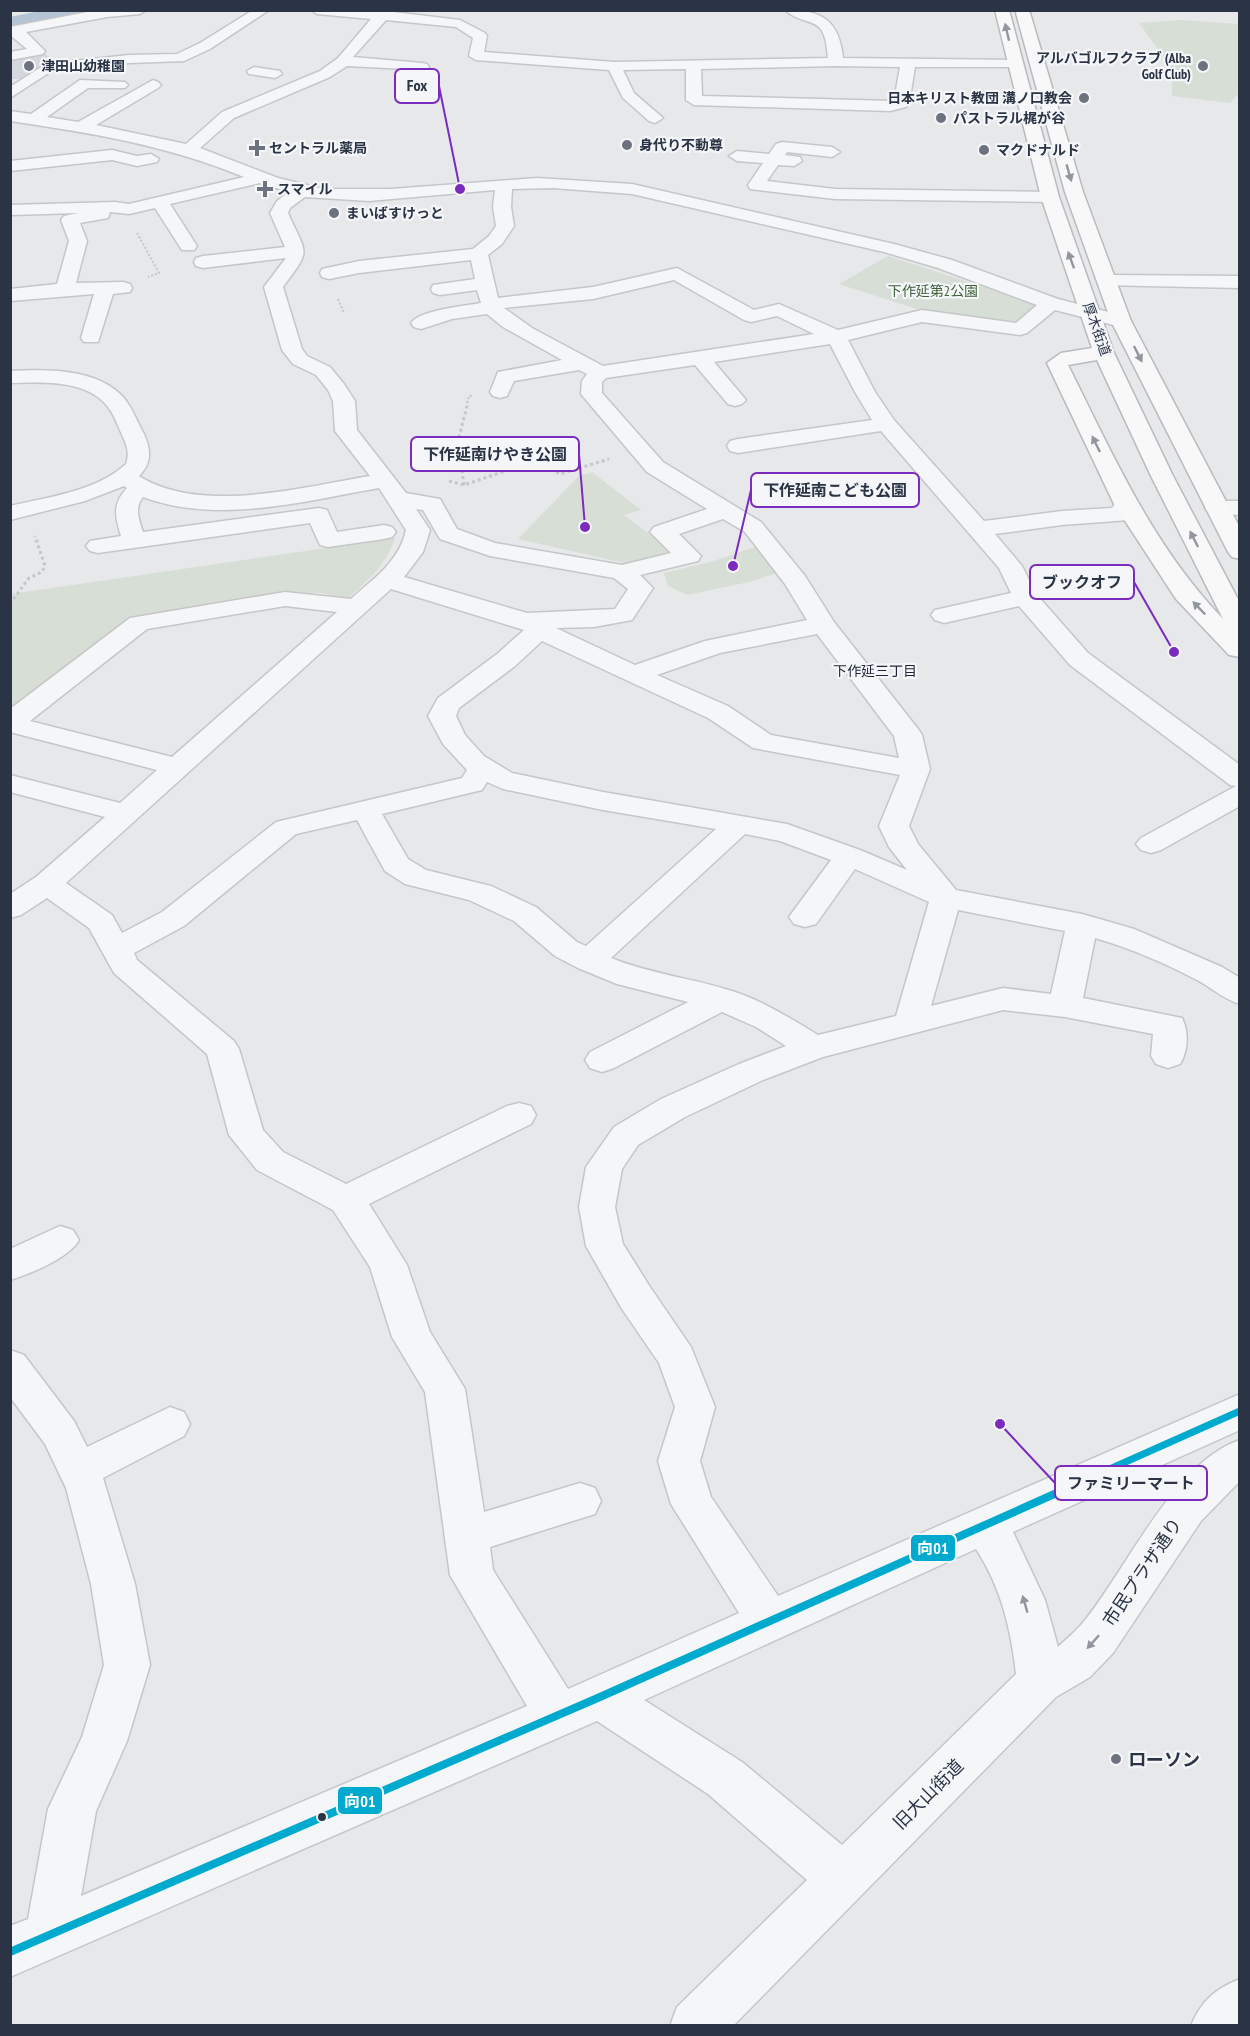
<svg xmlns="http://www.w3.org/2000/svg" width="1250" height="2036" font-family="'PT Sans Narrow','Noto Sans JP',sans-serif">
  <rect width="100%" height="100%" fill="#e6e8ea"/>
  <path fill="#d4d7dd" d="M43,52L58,64L39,67L23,79H11V58Z"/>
  <path fill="#d6ded6" d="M1180,20L1239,24V93L1230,103L1172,96V76L1163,56L1139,23Z
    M888,256L1036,304L1015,322L1005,324L929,313L839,284Z
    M592,472L641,510L624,515L673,552L625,563L518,539L579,476Z
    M395,538C386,565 368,581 347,599L322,593L281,592L127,619L11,711V594Z
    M758,546L780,572L749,582L687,595L668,586L664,573L714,561Z"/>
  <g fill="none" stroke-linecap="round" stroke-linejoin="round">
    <path fill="#b4c4d5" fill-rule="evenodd" d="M44,10H105L101,16L10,35V17Z"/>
    <g stroke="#c4c6c8" stroke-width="3">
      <path id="minor" d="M98,10H146L140,14L107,17L26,32L45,51L43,54L10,60V52L27,49L10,35V27Z
        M253,10H269L210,49L184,61L129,63L50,72L10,98V87L46,64L129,55L177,54L200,43Z
        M311,10H394L393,12L460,20L485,33L487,36L484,52L614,62L828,58C825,11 809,30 785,10C821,10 839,19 843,58L1019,60L1021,63L1014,67H915L909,104L906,107L890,111L694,105L686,100V69L623,70L634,93L663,118L655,123L649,121L623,98L609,70L476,60L469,56L473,38L456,27L386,20L353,57L422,63L427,64L429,67L427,70L347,66L330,77L234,118L200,148L278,178L323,189H391L537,178L632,184L894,244L952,260L1058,299L1128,317L1131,321L1128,325L1121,327L1055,310L1027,333L1020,335L922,322L848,340L875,392L894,420L984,521L1062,511L1112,508L1118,499L1126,497L1134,499L1138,504L1129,520L1062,525L995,534L1022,566L1036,594L1088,653L1240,765V806L1161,850L1151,853L1141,850L1136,844L1141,838L1236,786L1230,785L1070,665L1019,606L944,623L935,620L931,615L935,610L1011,593L999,568L881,431L738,453L730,451L727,446L730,441L738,439L872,420L855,392L830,344L714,362L746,400L742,404L735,406L728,404L695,365L606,378L602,382V393L663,462L761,522L805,576L834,622L918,729L922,735L930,769L909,826L918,844L956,890L1082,914L1134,929L1222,967L1240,978V1004C1224,999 1213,989 1199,981C1167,964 1130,948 1095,938L1083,998L1182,1018C1189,1031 1188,1052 1180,1064L1168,1068L1156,1064L1151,1056L1153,1034L1065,1017L1003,1010L823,1057L763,1080L685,1117L638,1145L622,1169L615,1207L623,1244L650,1287L691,1347L715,1407L700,1461L711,1497L778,1596L1240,1394V1430L1013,1532L1045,1600L1058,1647C1065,1640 1074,1633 1081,1625C1126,1572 1172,1463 1240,1440V1481L1201,1521L1113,1653L1090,1677L1056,1697L733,2026H670L677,2007L807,1880L708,1794L597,1721L10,1977V1926L28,1919L48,1809L82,1737L104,1665L91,1584L66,1488L45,1444L10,1397V1350L24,1355L74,1421L87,1447L170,1407L184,1412L190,1424L184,1436L103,1478L135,1584L150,1665L127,1741L96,1811L81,1896L527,1706L450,1575L425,1392L392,1337L370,1267L333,1210L257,1170L229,1135L207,1054L114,973L89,928L47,898L21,915L10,918V894L36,877L105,817L10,792V775L120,803L157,770L10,732V709L130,618L285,592L351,599C374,578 399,562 406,530L379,488C304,501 218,525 143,497C134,508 139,520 143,532L319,508L327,510L337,532L384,525L392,527L396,532L392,537L384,539L328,547L320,545L310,523L98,553L90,551L86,546L90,541L121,536C115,516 112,504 127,488L124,486L85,501L10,520V506C48,497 97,491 126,464C131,450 124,440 119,428C116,421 113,413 108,407C87,379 42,382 10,383V371C46,369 98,368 124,398C133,409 137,422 144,434C151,450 152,463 139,476C201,515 302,487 370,476L335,431L333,401L328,390L316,375L293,364L282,350L264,287L286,258L203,268L196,266L194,262L196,258L203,256L285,247L270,213L277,201L289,192L260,183L170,204L197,246L194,250H182L155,208L129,214L110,212L108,218L80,223L87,241L76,283L123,282L130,284L132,288L130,292L113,294L98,342H84L81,338L94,294L10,301V289L57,284L69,241L61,220L64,216L78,213L10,215V205L115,202L129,204L244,177C167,145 91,133 10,121V111L31,114L80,80L125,82L128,85L125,88H88L47,117L78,122L153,80L158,82L161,85L158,88L96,125L186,144L222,112L320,71L338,58L371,19L317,14ZM836,66L900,67L894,101L702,96L701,69ZM553,188L632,194L884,252L938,268L1037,305L1016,323L922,310L838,330L779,304L754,310L677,268L593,287L498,298L488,255L502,244L514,226L511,207L512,189ZM495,190L493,207L496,226L489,236L473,249L359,261L322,269L320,273L322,277L329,279L359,273L471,260L475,279L433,285L431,289L433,293L440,295L477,290L481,303C465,306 420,310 411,323L414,327L421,329L452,319L487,314L503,327L562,360L498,372L490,392L493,396L500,398L507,396L514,381L579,370L587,374L582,381L581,394L647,472L707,509L654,527L650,532L671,553L622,565L495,543L457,529L440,499L406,493L357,430L355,401L344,384L330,367L307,356L302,349L283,287C312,248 307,256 288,213L290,208L305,197L369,201ZM674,280L744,320L751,322L777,316L814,334L603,366L532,328L504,308L593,299ZM416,509L423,510L440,539L490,556L614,578L628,589L615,609L527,613L404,577L423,552L430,530ZM723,519L745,532L785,584L807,620L705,641L635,665L556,628L594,627L632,620L653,588L640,575L698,561L701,556L679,534ZM391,589L524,630L497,654L438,698L428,716L443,744L467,770L462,778L276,822L162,912L122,933L112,915L66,883ZM285,606L337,612L172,757L30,721L147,629ZM817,634L894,736L899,758L771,735L728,706L657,675L720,653ZM542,641L708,718L753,748L900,775L879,826L889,847L907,870L860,850L787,824L603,792L512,773L484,756L465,735L456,716L459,708L515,666ZM487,782L503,789L603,810L716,829L586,946L577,942L536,907L491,886L426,870L408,859L382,814L482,790ZM357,820L385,871L405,884L469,900L514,921L555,956L578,968L617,984L688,1002L590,1052L585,1060L590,1068L602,1072L614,1068L722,1012L756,1027L786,1046L739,1064L661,1099L614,1127L586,1167L579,1207L586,1246L622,1309L659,1363L675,1407L658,1461L671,1504L739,1613L568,1689L493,1570L490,1547L595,1514L601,1501L595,1488L580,1483L484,1512L465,1389L430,1332L407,1265L369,1204L531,1124L536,1115L531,1106L519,1103L507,1106L346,1184L283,1152L263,1130L239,1049L234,1041L137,960L134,953L184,926L296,834ZM745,834L780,841L831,860L789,917L794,924L805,927L816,924L855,869L929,902L896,1016L818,1035C790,1018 763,1001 732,991C692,978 650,974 611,958ZM958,910L1065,931L1051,994L1003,988L931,1006ZM976,1549C1001,1587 1011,1629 1016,1674L842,1845L742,1762L644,1700Z
        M254,67L280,71L282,74L275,78L249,74L247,71Z
        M782,142L832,147L840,152L832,157L787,152L785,155L800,157L802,161L794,166L778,165L767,181L835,189L1050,192L1056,193L1059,197L1056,201L1050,202L835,199L750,189L748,185L763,163L737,161L729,156L737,151L769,154L776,144Z
        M112,150L137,156L151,154L159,159L157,162L137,166L112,160L10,171V161Z
        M1107,275L1240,276V288L1100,285L1098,281L1100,277Z
        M1217,501H1240V515L1209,513L1205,508L1209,503Z
        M60,1226L73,1230L79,1240C69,1258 30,1274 10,1280V1249Z
        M1240,1979V2026H1191C1201,2001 1215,1989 1240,1979Z"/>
    </g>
    <g stroke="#b8bbbf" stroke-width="3">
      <path id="highway" d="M995,10H1009L1059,197L1114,353L1173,476L1240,603V657L1229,655L1176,599L1114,504L1047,363L1061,353L1092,348L1041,197ZM1097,360L1151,476L1223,619C1152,545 1113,455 1068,365Z
        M1018,10H1028L1030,13L1083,192L1131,321L1240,528V559L1232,557L1228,552L1111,321L1065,192L1016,13Z"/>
    </g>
    <path stroke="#c5c6ca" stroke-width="2" stroke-dasharray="2 2" stroke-linecap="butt" d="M137,233L159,273L148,277
      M338,299L344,313
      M467,403L469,396H473"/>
    <path stroke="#c5c6ca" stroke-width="3" stroke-dasharray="3 3" stroke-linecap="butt" d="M449,481L464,485L526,464L539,462L560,474L609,459
      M464,485L458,441L468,402
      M10,604L29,578L42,572L45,566L35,536"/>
    <use href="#minor" fill="#f5f6f7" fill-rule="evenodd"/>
    <use href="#highway" fill="#f8f8f8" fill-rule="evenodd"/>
    <g stroke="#f4f6f9" stroke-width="11">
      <path id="bus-1-far1" d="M1085,1480L1240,1411"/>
    </g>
    <g stroke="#f4f6f9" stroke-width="13">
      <path id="bus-1" d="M10,1952L600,1697L1088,1479"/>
    </g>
    <use href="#bus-1-far1" stroke="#00a9ce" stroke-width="7"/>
    <use href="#bus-1" stroke="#00a9ce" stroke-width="8"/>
  </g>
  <defs><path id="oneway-solid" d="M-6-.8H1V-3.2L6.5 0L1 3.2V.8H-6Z" transform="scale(1.5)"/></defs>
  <g fill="#92969e">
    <use href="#oneway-solid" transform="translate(1007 32) rotate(-103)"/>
    <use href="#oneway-solid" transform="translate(1069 173) rotate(74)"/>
    <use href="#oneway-solid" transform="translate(1071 260) rotate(-110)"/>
    <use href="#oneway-solid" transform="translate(1138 354) rotate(63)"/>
    <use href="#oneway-solid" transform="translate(1096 444) rotate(-116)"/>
    <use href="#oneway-solid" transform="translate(1194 539) rotate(-117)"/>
    <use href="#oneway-solid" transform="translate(1199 608) rotate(-134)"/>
  </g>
  <g fill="#90959e">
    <use href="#oneway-solid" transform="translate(1025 1604) rotate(-106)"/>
    <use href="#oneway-solid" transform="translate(1093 1642) rotate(132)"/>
  </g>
  <g fill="#6c737f" stroke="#f4f6f9" stroke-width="2">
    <circle cx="29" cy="66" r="6"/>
    <circle cx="1203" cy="66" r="6"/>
    <circle cx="1084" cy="98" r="6"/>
    <circle cx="941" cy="118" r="6"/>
    <circle cx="627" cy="145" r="6"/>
    <path d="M254 139h6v6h6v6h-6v6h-6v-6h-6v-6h6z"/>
    <circle cx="984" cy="150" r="6"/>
    <path d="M262 180h6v6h6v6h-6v6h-6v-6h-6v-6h6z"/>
    <circle cx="334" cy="213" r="6"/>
    <circle cx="1116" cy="1759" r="6"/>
  </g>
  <circle fill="#2b3445" stroke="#f4f6f9" stroke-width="2" cx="322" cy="1817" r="5"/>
  <g text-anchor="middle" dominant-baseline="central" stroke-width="4.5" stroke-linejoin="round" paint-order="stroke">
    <g font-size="14" font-weight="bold" fill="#2b3445" stroke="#f4f6f9" text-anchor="start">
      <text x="1191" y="58" text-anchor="end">アルバゴルフクラブ (Alba<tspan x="1191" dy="16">Golf Club)</tspan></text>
      <text x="41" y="66">津田山幼稚園</text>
      <text x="1072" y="98" text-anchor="end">日本キリスト教団 溝ノ口教会</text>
      <text x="953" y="118">パストラル梶が谷</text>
      <text x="639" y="145">身代り不動尊</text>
      <text x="269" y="148">セントラル薬局</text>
      <text x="996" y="150">マクドナルド</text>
      <text x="277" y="189">スマイル</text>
      <text x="346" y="213">まいばすけっと</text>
    </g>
    <g font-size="14" fill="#3f6138" stroke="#f4f6f9">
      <text x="933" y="291">下作延第2公園</text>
    </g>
    <g font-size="14" fill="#2b3445" stroke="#f4f6f9">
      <text transform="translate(1097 329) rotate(70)">厚木街道</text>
    </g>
    <g font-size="14" fill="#1d2536" stroke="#f4f6f9">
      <text x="875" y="671">下作延三丁目</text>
    </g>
    <g font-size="18" fill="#2b3445" stroke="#f4f6f9">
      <text transform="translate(1142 1572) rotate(-56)">市民プラザ通り</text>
      <text transform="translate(928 1794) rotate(-45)">旧大山街道</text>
    </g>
    <g font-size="18" font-weight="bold" fill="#2b3445" stroke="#f4f6f9" text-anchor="start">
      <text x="1128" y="1759">ローソン</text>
    </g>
  </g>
  <path fill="none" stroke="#7b2cbf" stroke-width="2" d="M460 189L439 86M585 527L579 454M733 566L751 490M1174 652L1134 582M1000 1424L1055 1483"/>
  <g fill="#7b2cbf" stroke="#f4f6f9" stroke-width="2">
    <circle cx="460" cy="189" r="6"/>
    <circle cx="585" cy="527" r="6"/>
    <circle cx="733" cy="566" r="6"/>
    <circle cx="1174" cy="652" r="6"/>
    <circle cx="1000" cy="1424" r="6"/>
  </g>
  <g fill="#f4f6f9" stroke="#7b2cbf" stroke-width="2">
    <rect x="395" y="69" width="44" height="34" rx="6"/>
    <rect x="411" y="437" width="168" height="34" rx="6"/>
    <rect x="751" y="473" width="168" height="34" rx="6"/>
    <rect x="1030" y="565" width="104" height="34" rx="6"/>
    <rect x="1055" y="1466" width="152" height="34" rx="6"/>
  </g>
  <g font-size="16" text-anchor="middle" font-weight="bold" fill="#2b3445">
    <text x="417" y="91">Fox</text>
    <text x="495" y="460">下作延南けやき公園</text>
    <text x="835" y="496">下作延南こども公園</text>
    <text x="1082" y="588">ブックオフ</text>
    <text x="1131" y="1489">ファミリーマート</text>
  </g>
  <g stroke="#f4f6f9" stroke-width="2">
    <rect x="910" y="1534" width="46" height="28" rx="6" fill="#00a9ce"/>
    <rect x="337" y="1786" width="46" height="29" rx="6" fill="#00a9ce"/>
  </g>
  <g font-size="16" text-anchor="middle" font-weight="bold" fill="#fff">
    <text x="933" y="1554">向01</text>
    <text x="360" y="1807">向01</text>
  </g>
  <rect width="1250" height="2036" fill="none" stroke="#2b3445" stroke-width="24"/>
</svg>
